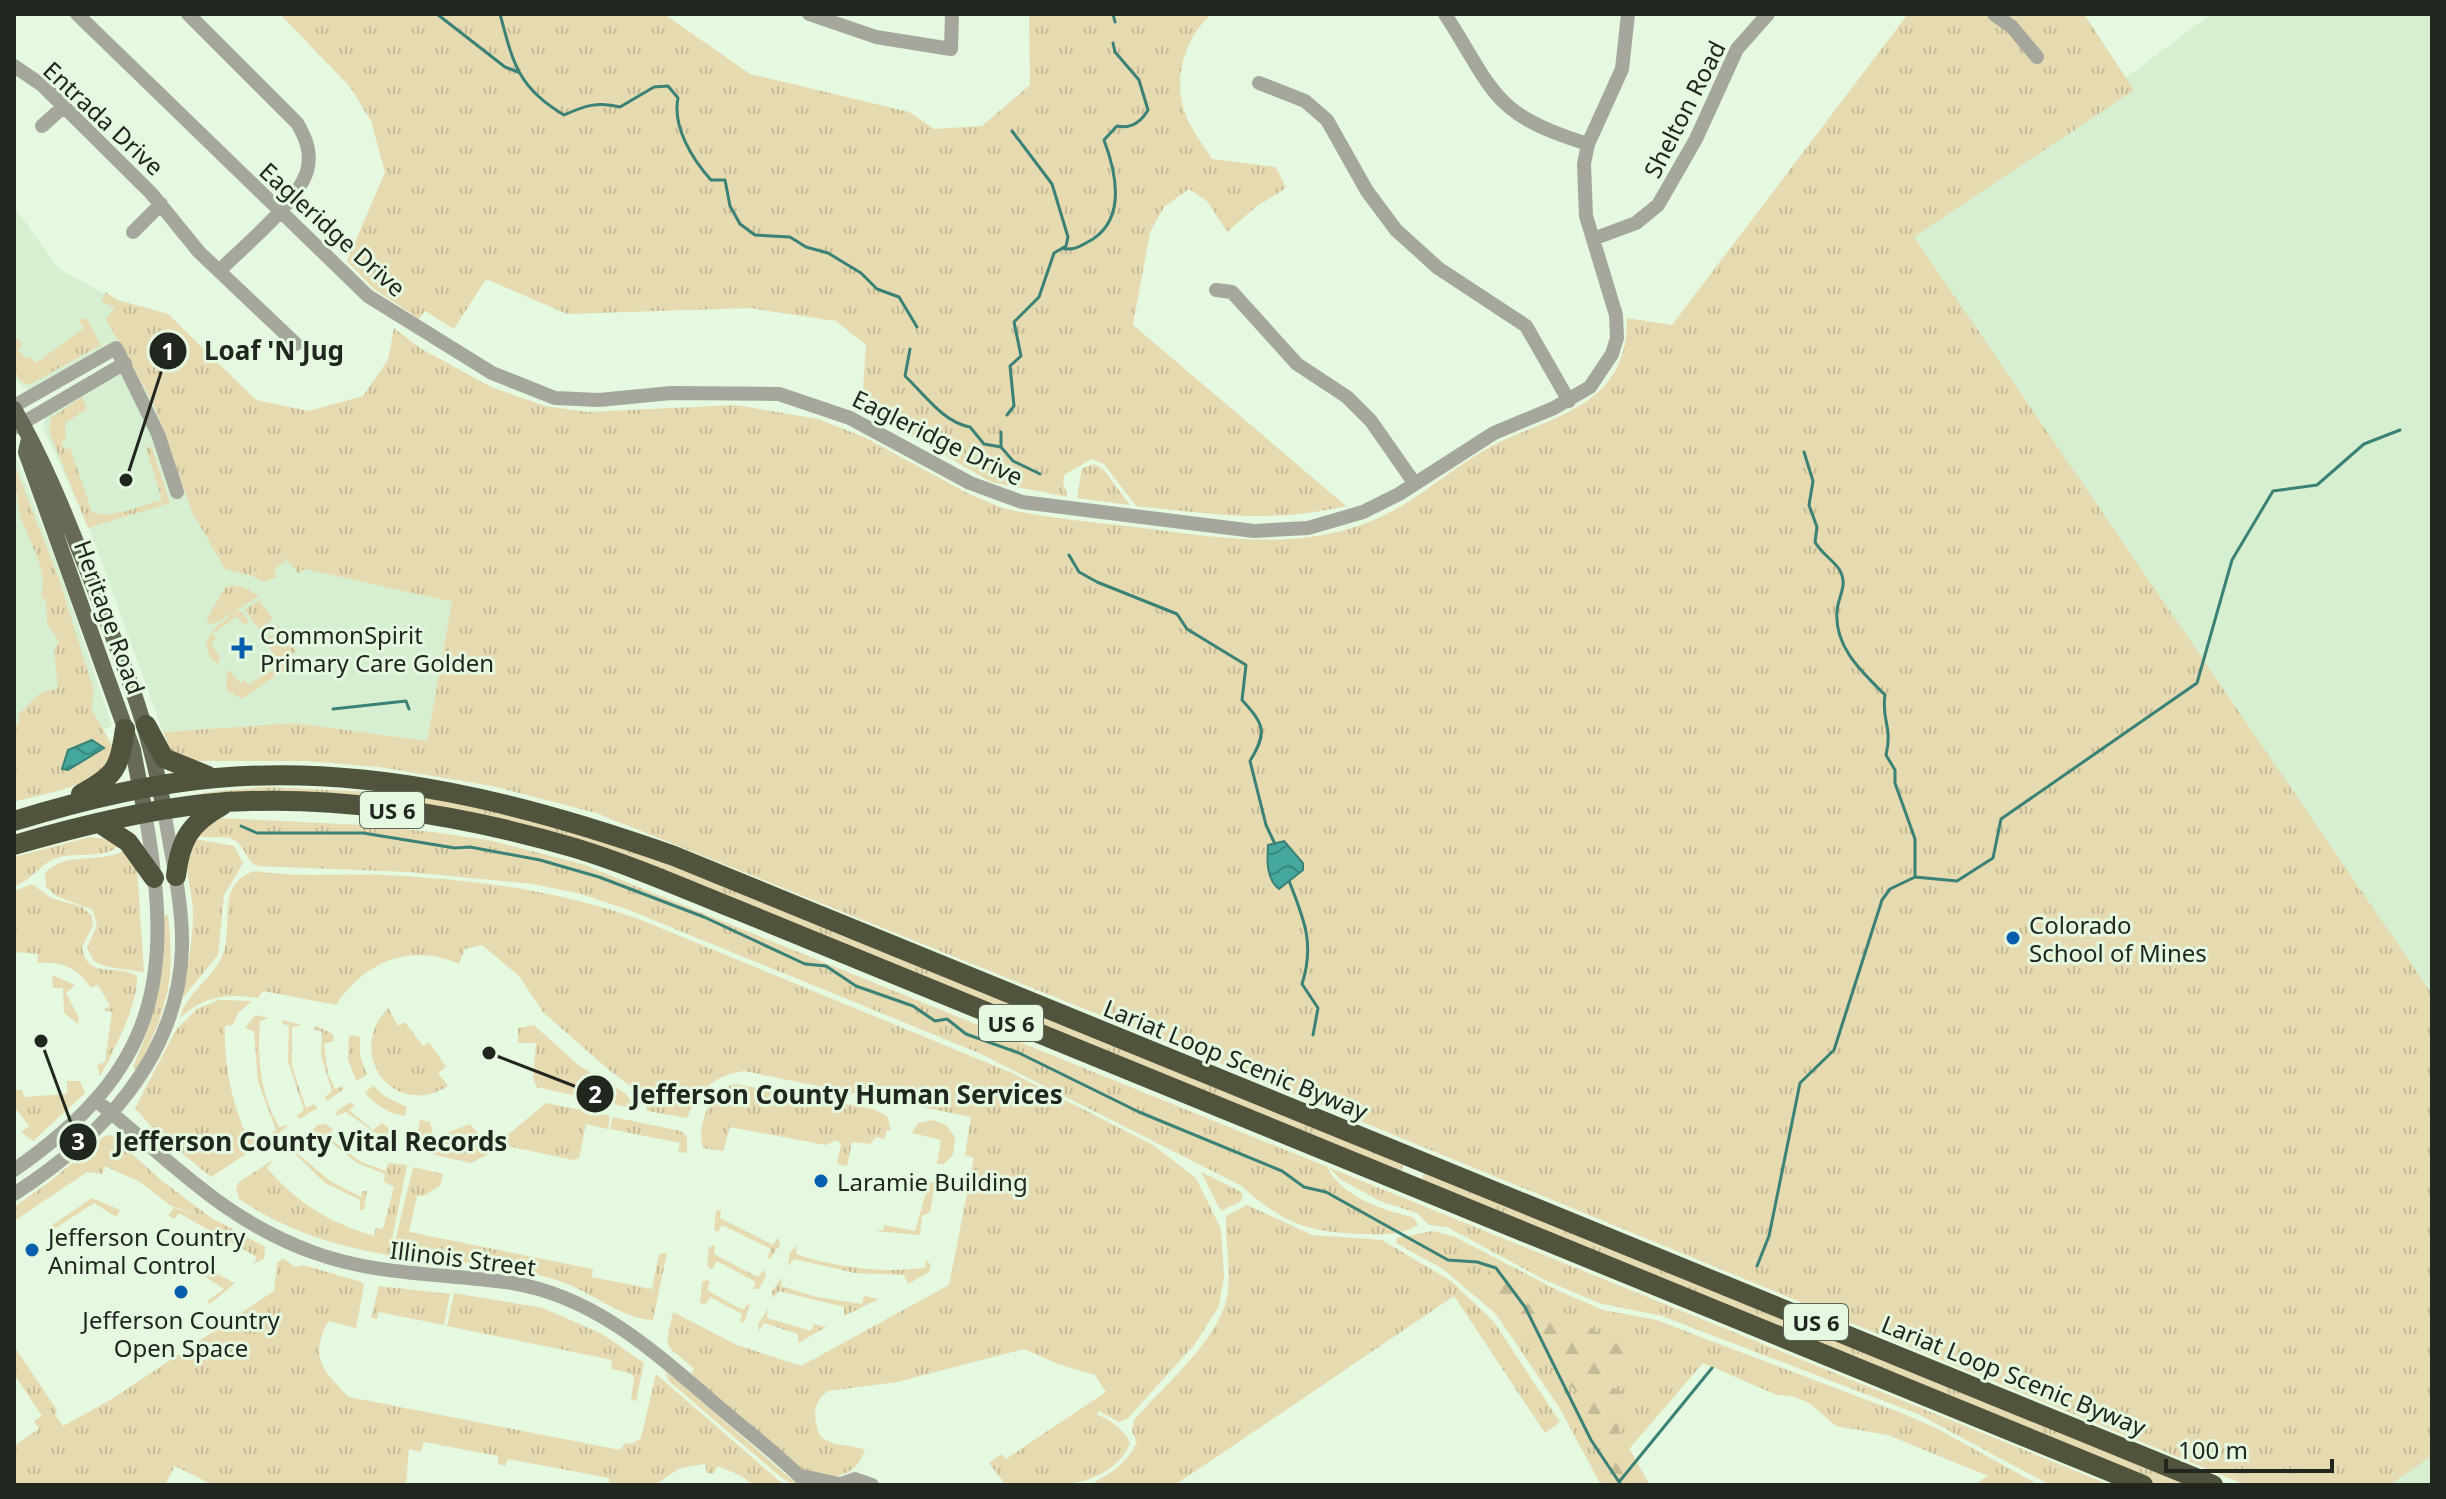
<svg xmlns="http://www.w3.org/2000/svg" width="2446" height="1499" font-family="'Noto Sans',sans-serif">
  <defs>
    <pattern id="grass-tufts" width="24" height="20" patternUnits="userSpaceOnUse" patternTransform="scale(2)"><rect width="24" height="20" fill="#e6dab0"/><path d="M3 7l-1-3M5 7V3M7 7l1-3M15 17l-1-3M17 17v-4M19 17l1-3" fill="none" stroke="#c5bb97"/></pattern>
    <pattern id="forest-firs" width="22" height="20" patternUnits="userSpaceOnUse" patternTransform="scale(2)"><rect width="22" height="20" fill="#e6dab0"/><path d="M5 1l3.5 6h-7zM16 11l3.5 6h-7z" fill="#c5bb97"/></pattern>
    <pattern id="water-waves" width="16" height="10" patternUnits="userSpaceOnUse" patternTransform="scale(2)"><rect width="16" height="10" fill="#45a89c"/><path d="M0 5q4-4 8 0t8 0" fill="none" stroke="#39897f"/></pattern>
  </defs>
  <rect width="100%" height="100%" fill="#e5f8e0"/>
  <path fill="#d7efd1" d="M2211,14H2432V1485H2359L1913,237Z
    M14,207L59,269L117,300L152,309L119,339L29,390L14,380Z
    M134,367L154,405L182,480L237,451L305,569L452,602L427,741L295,723L163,732L90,530L43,428L46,416Z
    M14,453L63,580L112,726L14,764Z"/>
  <path fill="url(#grass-tufts)" d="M280,14H664L750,74L909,112L934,129L982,126L1030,85L1029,14H1212C1186,35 1173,77 1184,110C1189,127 1203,144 1212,159L1276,167L1286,188L1257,206L1227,232L1207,201L1189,189L1164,207L1150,232L1133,325L1346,506C1268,524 1214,514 1136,506L1104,464L1092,459L1064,475L1063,483L1068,497L991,482L862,407L866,345L836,321L749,308L567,314L486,279L454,329L425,311L419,319L374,289L347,261L385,172L371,121L350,87Z
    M1908,14H2084L2134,90L1914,237L2432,994V1456L2389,1485H2246L1197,1054L596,813L492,786L379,767L306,761H196L171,750L163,732L295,723L427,741L452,602L305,569L298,573L281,553L249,575L225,569L192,512L154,405L106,319L115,308L101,301L106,292L117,300L168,314L256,400L309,411L363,396L388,360L394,328L420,348L491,387L545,406L588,412L736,405L818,419L864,437L967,493L1002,508C1045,518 1090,522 1135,527C1217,537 1295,553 1374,520C1421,500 1458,461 1504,440C1565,413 1628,400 1627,318L1672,325Z
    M86,317L101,345L29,385C9,379 14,358 14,340L18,338L23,345L18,349L26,359L31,356L36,363L84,328L79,321Z
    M82,397L87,409L65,423L66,439L61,442L65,450L70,448L92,512C110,521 149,502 162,500L146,448L151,446L170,503L88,528L49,431L51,418Z
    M14,463L59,579L93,688L92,710L113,747C103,789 49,791 14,802V725L19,724L18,715L39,694L58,688L54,651L59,641L47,624L46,601L41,596C50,565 22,535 18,505C17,494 14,478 14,463Z
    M1095,464L1104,470L1130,505L1077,498L1082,468Z
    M232,585L244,587L259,596L213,625L206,620L225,588Z
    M259,600L273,619L259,629L245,610Z
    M282,632L296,651L289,657L299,671L295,675L281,672L271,658L276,654L268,642Z
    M265,787L435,795L630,846L1405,1161L1401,1171L519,827L205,796L202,793Z
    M219,818L364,825L433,832L488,840L582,864L2110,1485H2050L1918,1414L1662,1316L1599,1303L1545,1280L1447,1227L1429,1225L1417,1213L1380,1201L1340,1179L1327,1166C1338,1194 1384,1212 1413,1217L1418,1225C1402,1235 1381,1235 1363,1234C1305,1232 1284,1223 1240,1185L979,1053L629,910L581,894L533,884L409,872L258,866C245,861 245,843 230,838C219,835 208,840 197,835Z
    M90,837L113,840L120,845C104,860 77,851 57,858C40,863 33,880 14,886V857Z
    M189,838L234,846L243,863L224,895L218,955L181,1000C187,971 193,942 193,913C192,886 182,865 189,838Z
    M127,849L137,868L144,972C128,969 105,969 93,960L87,947L97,926L93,910L56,896L46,887L45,873C67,850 102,865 127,849Z
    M255,871C297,878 340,873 383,875C471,879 558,890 641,920L1012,1073L1153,1145L1196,1178L1221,1229L1224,1276L1219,1306L1195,1344L1127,1419L1119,1422L1099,1411L1097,1415C1109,1418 1127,1432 1130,1444C1108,1490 1048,1488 1005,1484L989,1463L1001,1454L1006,1459L1106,1392L1095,1375L1058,1364L1024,1349L897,1382L828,1391C811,1403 813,1421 821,1437C834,1447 851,1444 865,1450C856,1480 823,1483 799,1468C769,1450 727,1406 699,1382L691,1373L694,1369C666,1342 663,1356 673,1312L737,1345L801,1366L949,1285L974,1158L965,1155L971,1117L744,1071C713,1076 700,1089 687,1118L647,1111L643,1095L609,1070L543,1012L519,976L482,945L465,949L459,964C411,942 364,962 336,1005L263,991L258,998C227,993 203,996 180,1018C186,992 216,977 224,951C233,924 216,882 255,871Z
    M32,884L51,898L82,907L92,916L93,925L82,947C87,981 118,963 137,976C139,1002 113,1053 100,1076L97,1065L105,1062L112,1012L104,1010L110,1006L98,985L91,988C78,967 61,961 37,963L38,954L14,952V891Z
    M168,915C176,984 166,1010 137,1071L133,1067C155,1017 167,972 163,916Z
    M219,1000L252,1001L238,1013L233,1025L225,1026C224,1066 231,1099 247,1137L256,1134L258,1146L211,1177L156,1132L135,1108L176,1030L197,1009Z
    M388,1008L398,1026L405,1022L423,1046L429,1042L446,1067L438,1073L448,1086C394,1120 344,1054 388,1008Z
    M255,1015L269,1018L260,1021C257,1059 260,1093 279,1127L289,1125L273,1138L271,1134L276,1130L258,1081L254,1031L245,1028Z
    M283,1020L302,1025L292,1027V1066L306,1108L314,1104L317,1108L300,1119L297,1116L304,1110L288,1061L289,1026L281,1023Z
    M534,1025L578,1065L625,1093L636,1109L537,1087L533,1079L536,1043H518V1028Z
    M316,1026L333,1034L334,1041L324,1044L328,1074L335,1089L342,1086L344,1089L327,1101L325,1097L332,1091L321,1055L322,1032L313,1029Z
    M349,1035L360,1037V1056L367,1075L356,1081L348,1059Z
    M67,1081H80L85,1093L33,1141L21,1132L29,1126L14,1106V1090H22L24,1097L67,1094Z
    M735,1084L874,1109L887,1116L891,1130L886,1131L885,1139L876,1137L870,1144L852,1142L847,1166L837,1164L841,1144L836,1140L826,1145L730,1127L723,1151L703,1148C696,1124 711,1090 735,1084Z
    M373,1085L384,1096L407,1107L405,1116C390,1114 375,1105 365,1093Z
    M350,1102L355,1106L349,1110L373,1130L382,1123L388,1127V1148L384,1147V1139L346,1112L336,1116L337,1111Z
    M546,1103L610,1116L608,1129L586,1124L579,1158L573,1160L512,1147L492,1152L471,1163L414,1150L420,1120L430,1122L434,1138L470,1124L491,1149Z
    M613,1117L681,1131L687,1137V1153L678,1152L680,1143L610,1129Z
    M325,1124L333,1129L328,1137L361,1162L386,1171L388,1163L407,1165L391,1245L457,1258L456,1263C381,1257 303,1243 239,1199L236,1189L239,1182L273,1160L267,1168C297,1203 330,1223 374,1236L376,1228L383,1229L394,1187L384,1182L385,1174L357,1163L318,1132L309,1134L317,1125Z
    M111,1135L161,1180L214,1220L171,1206L140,1182L105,1166L102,1174L87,1172L14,1221V1207L48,1183L105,1136Z
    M297,1139L300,1143L294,1148L298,1154L330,1181L361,1197L362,1191H367L364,1210H360V1200L325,1183L292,1151L282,1154L283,1148Z
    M413,1167L443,1174L440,1186L423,1196H417L409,1232L593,1269L592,1277L652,1289L659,1254L667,1253L653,1320C625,1320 591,1292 562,1282C538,1273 513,1270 488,1266V1261L460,1263L462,1255L395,1242Z
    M1425,1169L2200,1485H2159L1421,1183Z
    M1201,1172L1238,1190L1243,1194L1241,1201L1221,1211Z
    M1247,1205L1312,1235L1382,1240L1451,1281L1494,1322L1560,1422L1545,1433L1454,1296L1175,1485H1090C1112,1472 1126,1465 1137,1442L1132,1432L1134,1420C1162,1388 1219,1339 1227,1297C1232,1270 1225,1242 1226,1216Z
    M174,1208L218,1221L265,1247L264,1259L253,1264L257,1257L179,1213L174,1219L168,1215Z
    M721,1209L720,1218L773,1245L778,1237L780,1244L770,1259L767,1257L771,1249L722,1225L718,1232L714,1230L716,1211Z
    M1433,1231L1455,1237L1561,1292L1603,1310L1656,1320L1901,1413L1936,1428L2039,1485H1974L1988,1476L1888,1435L1836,1426L1809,1403L1792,1396L1777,1395L1703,1363L1600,1483L1559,1407L1496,1314L1443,1269L1396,1243L1397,1238Z
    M715,1245L714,1254L758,1277L764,1270L766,1275L759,1289H753L756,1282L717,1261L712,1269L707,1266L709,1247Z
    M797,1245L796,1254C838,1268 881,1273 925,1268L926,1259L931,1266L929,1272L908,1284L904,1275L855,1273L794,1259L788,1266L790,1252Z
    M283,1258L295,1267L303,1265L362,1282L364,1286L356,1328L328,1321C309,1359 323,1370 349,1397L620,1450L625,1443L632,1444L641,1438L656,1374L784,1485H753L740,1475L717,1466L714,1474L707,1473L705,1464L680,1468L655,1485H609V1478L508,1459L505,1466L498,1464V1456L424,1442L421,1452L409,1449L406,1485H213L175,1466L165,1485H14V1446L39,1429L34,1421L42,1416L14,1374V1346L57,1410L55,1415L63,1426L112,1399L274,1291L277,1263Z
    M782,1277L781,1286L817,1297L862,1304L864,1296L879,1299L844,1316V1307L779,1291L773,1298L771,1293Z
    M707,1280L710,1282L707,1290L739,1308L744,1309L750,1302L745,1321L740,1323L742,1314L710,1297L705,1305L700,1302L702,1282Z
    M379,1286L450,1294L444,1325L379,1312L377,1319L371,1318Z
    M454,1293L543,1308L602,1334L644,1363L636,1401L631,1400L634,1377L630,1373L611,1369L612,1360L447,1326Z
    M768,1309L767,1318L811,1331L814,1324L826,1327L798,1343V1334L764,1323L759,1331L758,1324Z
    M665,1372L673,1377L798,1485H792L776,1473L669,1381Z"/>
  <path fill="url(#forest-firs)" d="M1488,1271L1503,1275L1604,1336L1641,1349L1639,1362L1606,1366L1611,1387L1621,1391L1625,1404L1619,1431L1650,1485H1601L1605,1465L1601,1455L1608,1442L1586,1411L1587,1401L1569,1385L1570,1370H1556L1540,1352L1519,1339L1502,1308L1483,1291Z"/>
  <path fill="#e6dab0" d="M281,553L286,561L274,569L277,577L265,582L249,575Z
    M236,611L242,612L249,621L244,625L237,616L213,634L216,639L211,643L220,657L218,664L210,658L206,642L215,628Z
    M275,622L282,632L268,642L277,655L272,659L281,672L242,699L226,690L227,672L230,670L240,683L245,680L248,685L275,668L268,658L273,653L264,641L278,631Z
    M52,975L75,985L66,993L79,1018L78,1024L64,1013L63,988H53Z
    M933,1120L946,1125L955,1137L953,1155L944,1164H937L941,1140L912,1133L918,1123Z
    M929,1182L935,1183L930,1212L922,1216L920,1235L875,1231L883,1230L884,1225L915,1231Z
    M92,1198L120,1210L116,1217L94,1203L54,1229L52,1225Z
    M202,1266L235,1283L210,1304L207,1301L224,1289L198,1272Z"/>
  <path fill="url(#water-waves)" stroke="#3a8176" stroke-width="2" d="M92,740L104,748L68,770L62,769L68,750Z
    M1284,841L1303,863V870L1279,889C1266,879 1267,860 1268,845Z"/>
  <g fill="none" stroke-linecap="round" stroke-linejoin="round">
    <path stroke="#3a8176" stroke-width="3" d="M437,14L505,67L518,72
      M500,14C513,63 518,88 564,115C584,106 598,101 620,107L654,87L668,86L678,98C672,127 693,160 711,180H725L730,206L740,224L755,235L790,237L806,247L828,253L861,273L877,289L899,297L917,327
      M1113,14L1115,22
      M1064,249C1077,250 1082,245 1093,239C1126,217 1116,172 1104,140L1117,126C1131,129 1141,122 1148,110L1139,80L1115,52L1113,43
      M910,349L905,376C925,395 943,422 970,427L984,444L1001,447L1013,461L1040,474
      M1007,415L1014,406L1010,366L1021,356L1014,322L1039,297L1054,253L1066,246L1068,237L1052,184L1012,131
      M1001,447V432
      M1069,555L1079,572L1097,582L1177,614L1187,629L1246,665L1242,700C1264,724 1268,732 1250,761L1266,825L1275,844
      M333,709L406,701L409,709
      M241,826L257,833H363L455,848L470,847L540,860L599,877L704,917L805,964L826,966L856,986L913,1006L935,1021L947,1019L966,1034L1019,1053L1139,1112L1282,1171L1304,1187L1326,1192L1448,1260L1477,1262L1496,1268L1525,1307L1591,1440L1621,1485
      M1915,877L1957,881L1993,858L2001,819L2197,683L2232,560L2273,491L2317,485L2364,444L2400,430
      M1289,881C1304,919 1315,944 1302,984L1318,1008L1313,1035
      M1757,1266L1769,1236L1800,1083L1834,1050L1882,900L1890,889L1915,877V839L1895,783V770L1886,755C1893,726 1881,721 1885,695C1862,672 1834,647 1837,611C1838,596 1849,585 1839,569C1832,559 1821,553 1815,542L1817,527L1809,505L1813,481L1804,452
      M1619,1482L1712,1368"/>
    <path stroke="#a5a79c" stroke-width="14" d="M77,14L368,296L492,373L555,398L599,400L671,393L779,394L850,418L970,483L1022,502L1254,531L1308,528L1363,512L1399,494L1494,433L1554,408L1590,387L1612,354L1617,338L1616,315L1586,216L1584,164L1588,144L1622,69L1628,14
      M188,14L297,123C306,138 312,153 307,171C298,202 243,247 220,270
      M809,14L876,37L951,49L952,14
      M1445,14C1495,92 1492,115 1588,144
      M1994,14L2012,27L2037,57
      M14,66L42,85L151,193L199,252L296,344
      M1259,83L1305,101L1327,120L1367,191L1396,230L1438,268L1526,326L1569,401
      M42,126L63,107
      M133,232L161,204
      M1593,239L1636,223L1658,205L1696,139L1737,49L1768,14
      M1216,290L1232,292L1297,364L1347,397L1371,421L1415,484
      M14,406L116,348L158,434L177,492
      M14,428L125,363
      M98,1102C170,1160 224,1221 315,1253C379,1276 445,1273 512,1283C599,1297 661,1358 726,1413C753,1436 783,1458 808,1485
      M14,1170C158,1070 175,979 145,813
      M14,1194C100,1139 179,1057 182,948C183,902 171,855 164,810
      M802,1476L839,1484
      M838,1485L855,1479L872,1485"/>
    <path stroke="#666a56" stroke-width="16" d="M14,409C46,464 68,522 92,582C121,657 151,730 164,810
      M29,439L26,452L133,750L145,813"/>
    <path stroke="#50543d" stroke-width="20" d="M146,725L164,758L208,776
      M81,794C116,775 119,769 125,729
      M14,821C79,801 147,784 216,778C373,764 527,804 674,856L2213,1485
      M99,823L128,842L154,878
      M14,845C76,827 139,811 204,804C324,792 460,814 575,848C631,865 685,889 740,911L2143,1485
      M176,876C180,840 190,823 223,805"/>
  </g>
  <g fill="#075eac" stroke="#e5f8e0" stroke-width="3">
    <path d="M238 636h8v8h8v8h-8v8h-8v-8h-8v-8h8z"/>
    <circle cx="2013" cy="938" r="8"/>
    <circle cx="821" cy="1181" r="8"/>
    <circle cx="32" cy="1250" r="8"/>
    <circle cx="181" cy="1292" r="8"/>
  </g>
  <g text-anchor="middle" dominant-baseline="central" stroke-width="6" stroke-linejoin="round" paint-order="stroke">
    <g fill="#e5f8e0" stroke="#5c6659" stroke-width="2">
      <rect x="360" y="792" width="64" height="36" rx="6"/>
      <rect x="979" y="1005" width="64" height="36" rx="6"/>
      <rect x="1784" y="1304" width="64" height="36" rx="6"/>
    </g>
    <g font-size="22" font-weight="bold" fill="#21271f">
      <text x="392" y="810">US 6</text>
      <text x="1011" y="1023">US 6</text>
      <text x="1816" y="1322">US 6</text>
    </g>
    <g font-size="24" fill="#21271f" stroke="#e5f8e0">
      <text transform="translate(1684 109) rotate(-63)">Shelton Road</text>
      <text transform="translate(104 118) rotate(43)">Entrada Drive</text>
      <text transform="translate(333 229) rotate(42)">Eagleridge Drive</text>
      <text transform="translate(938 437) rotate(26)">Eagleridge Drive</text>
      <text transform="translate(110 617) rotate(70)">Heritage Road</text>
      <text transform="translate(1236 1059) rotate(22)">Lariat Loop Scenic Byway</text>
      <text transform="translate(463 1258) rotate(7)">Illinois Street</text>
      <text transform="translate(2014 1375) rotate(22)">Lariat Loop Scenic Byway</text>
    </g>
    <g font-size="24" fill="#21271f" stroke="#e5f8e0" text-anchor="start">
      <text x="260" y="634">CommonSpirit<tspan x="260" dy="28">Primary Care Golden</tspan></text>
      <text x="2029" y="924">Colorado<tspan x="2029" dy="28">School of Mines</tspan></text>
      <text x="837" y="1181">Laramie Building</text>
      <text x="48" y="1236">Jefferson Country<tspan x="48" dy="28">Animal Control</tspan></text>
      <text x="181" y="1319" text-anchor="middle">Jefferson Country<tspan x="181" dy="28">Open Space</tspan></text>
    </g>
  </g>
  <path fill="none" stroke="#21271f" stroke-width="3" d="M126 480L168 351M489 1053L595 1094M41 1041L78 1142"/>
  <g fill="#21271f" stroke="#e5f8e0" stroke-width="3">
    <circle cx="126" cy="480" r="8"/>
    <circle cx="489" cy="1053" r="8"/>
    <circle cx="41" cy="1041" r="8"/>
    <circle cx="168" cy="351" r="20"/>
    <circle cx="595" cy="1094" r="20"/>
    <circle cx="78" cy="1142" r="20"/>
  </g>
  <g font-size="24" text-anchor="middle" font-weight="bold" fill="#fff">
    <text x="168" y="360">1</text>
    <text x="595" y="1103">2</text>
    <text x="78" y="1150">3</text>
  </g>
  <g font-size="26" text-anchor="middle" font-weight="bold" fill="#21271f" stroke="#e5f8e0" stroke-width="6" stroke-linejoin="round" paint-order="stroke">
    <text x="274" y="360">Loaf 'N Jug</text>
    <text x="847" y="1104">Jefferson County Human Services</text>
    <text x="311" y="1151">Jefferson County Vital Records</text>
  </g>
  <rect width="2446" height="1499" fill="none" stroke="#21271f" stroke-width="32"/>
  <path d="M2166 1459v12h166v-12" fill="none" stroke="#21271f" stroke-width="4"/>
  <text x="2178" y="1459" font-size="24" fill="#21271f" stroke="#e5f8e0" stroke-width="6" paint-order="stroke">100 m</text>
</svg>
